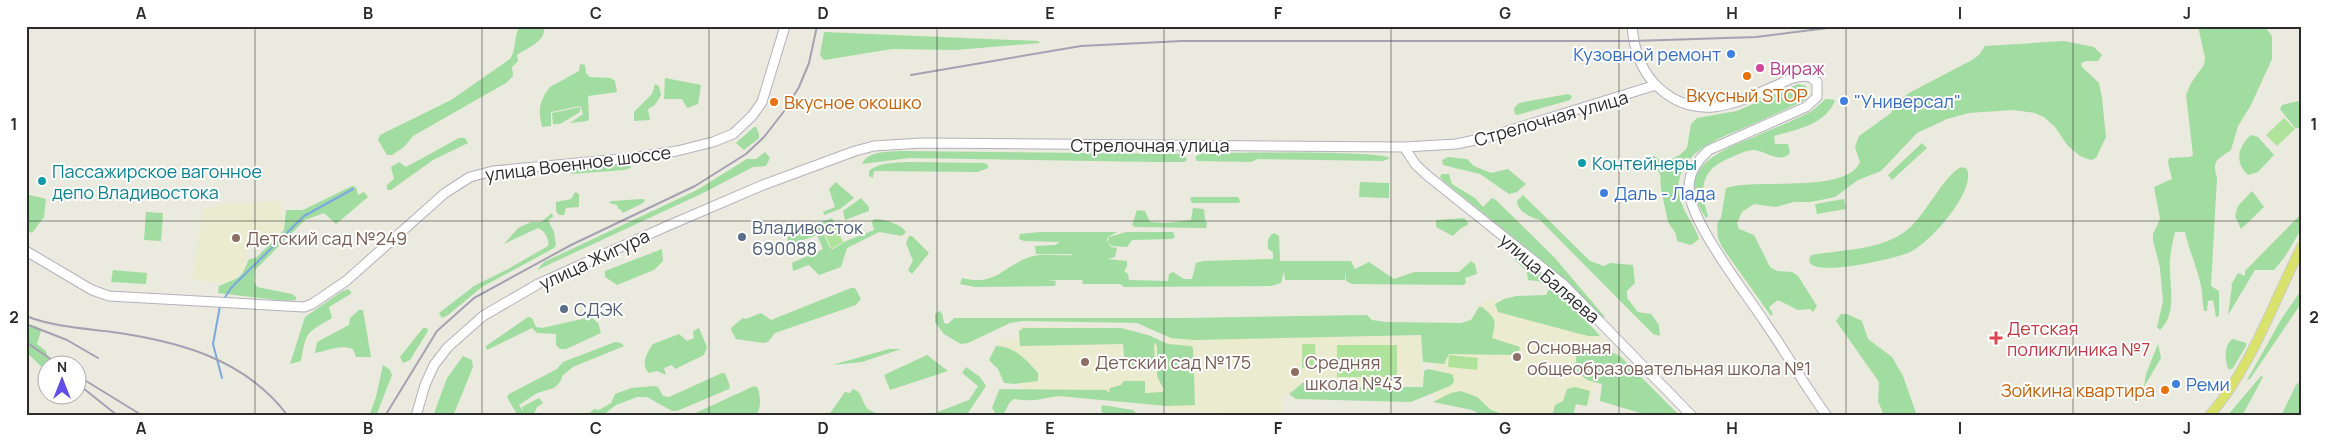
<svg xmlns="http://www.w3.org/2000/svg" width="2328" height="442" font-family="Manrope,sans-serif">
  <rect width="100%" height="100%" fill="#ebeade"/>
  <path fill="#ebebcf" d="M280,200L284,228L265,247L252,246L247,250L245,268L236,279L230,283H216L192,279L203,209L219,205Z
    M1488,300L1574,313L1605,343L1590,404L1576,400L1572,416H1516L1462,403L1434,399L1432,328L1471,323L1478,306Z
    M1309,326V337L1421,336L1423,385L1340,386L1300,379V384L1282,397V410L1277,415L1170,411L1167,409L1166,397L1021,389V381L994,353L999,339L1018,340L1019,327L1122,328L1166,343L1172,328Z"/>
  <path fill="#a1dca0" d="M520,26H544C547,41 527,48 517,55L518,61L512,67L513,76L506,83L413,136L404,147L392,155H387L378,140L380,135L451,100L510,59C517,49 513,37 520,26Z
    M2198,26H2264L2272,36V59L2251,105L2238,126L2231,150C2219,159 2211,159 2217,177L2211,286L2219,291V316L2216,317L2213,300L2208,301L2207,311H2204C2202,303 2203,294 2201,286C2197,267 2189,250 2185,232H2175C2173,240 2171,250 2170,259C2168,281 2179,312 2160,330L2157,327L2163,301L2160,268L2153,240V234L2160,219L2154,187L2172,179L2168,162L2169,158L2190,157L2193,155L2186,95L2191,83L2204,65L2205,58Z
    M824,32L1038,41L1040,43L956,50L892,49L824,60L820,55Z
    M2064,41L2094,47L2102,55L2098,61H2086L2081,63L2082,67L2099,83L2102,98L2106,137L2096,158L2091,160L2080,156L2068,146L2055,127L2044,117L2035,113L2012,110L1969,113L1947,119L1917,133L1881,171L1858,180L1835,197L1811,202H1794L1775,207L1754,204L1742,212L1737,223L1739,229L1754,235L1770,267L1777,271L1792,272L1798,276L1817,306L1813,312L1810,309L1798,310L1778,300L1769,307L1773,314L1771,316L1722,247L1718,238L1717,224L1721,218L1726,188C1756,178 1847,194 1860,162L1855,147L1859,136L1891,113L1897,102L1909,93L1972,60L1979,55L1985,46Z
    M580,64L585,65L586,73L590,77L611,78L615,81L617,92L588,96L589,119L587,121L570,123L583,114L580,106L551,112V126L542,127C538,110 539,101 550,87L579,71Z
    M665,78L701,85L698,104L687,108L682,99H664Z
    M655,84L659,86L661,95L655,105L648,109L650,120L634,121V112L652,94Z
    M1798,84L1806,86L1808,97L1802,102C1783,110 1765,119 1746,127C1717,139 1674,154 1679,194C1681,210 1694,223 1699,239L1691,245L1677,241L1676,234L1668,222L1661,189L1660,173L1648,163L1650,157L1654,156L1664,162L1680,155L1687,148L1691,124L1697,118L1737,111Z
    M1568,94L1572,96L1570,100L1517,115L1515,114L1514,108L1519,103Z
    M1826,99L1835,100C1827,124 1796,130 1774,136L1775,144H1788L1790,153C1780,164 1766,151 1754,150C1747,150 1738,154 1732,157C1701,169 1699,187 1708,216L1706,218C1673,169 1717,152 1754,137C1772,129 1790,122 1808,113C1815,110 1820,103 1826,99Z
    M2298,101L2302,102L2300,128H2295L2280,109L2282,105Z
    M580,107V112L560,124H553L552,113Z
    M754,127H756L759,134V138L744,150L736,143Z
    M2251,135L2258,137L2274,155L2258,172L2248,175C2234,162 2238,147 2251,135Z
    M459,138H465L468,143L433,160L391,190H387V185L394,179L391,167L399,162L406,167Z
    M1922,143L1927,148L1892,180L1888,175Z
    M899,151L1181,154L1185,156L1187,160L1184,162H1154L909,158L862,164C868,151 886,152 899,151Z
    M765,152L770,158L766,166L753,167L701,194L537,270L544,262L697,190L747,159H756Z
    M1202,153C1227,153 1378,150 1390,158L1383,161L1258,159L1251,162L1197,161L1195,157Z
    M1448,157L1467,159L1474,166L1491,173L1508,169L1526,184L1517,192L1509,194L1480,174L1443,165L1442,160Z
    M908,162L984,163L988,165V168L978,172L874,171L873,178L869,176V171C879,162 895,163 908,162Z
    M630,164L631,168L624,170L571,174L573,170Z
    M1962,167L1967,169C1976,191 1930,243 1910,252C1895,259 1819,276 1810,263L1809,258L1812,255C1841,250 1878,250 1903,233C1924,220 1944,173 1962,167Z
    M1442,174H1449L1452,184L1475,198L1483,207L1492,198L1496,200L1554,257L1605,317L1602,318L1533,253L1441,179L1440,176Z
    M836,182L854,198L840,209L824,215L823,212L835,207L829,189Z
    M1360,182L1389,183V198L1359,197Z
    M352,186L356,187L358,195L364,192L368,197L336,224L324,213L305,220L255,270L254,281L257,287L292,294L296,297V300L286,301L218,293L219,286C239,277 240,281 249,259L256,258L284,230L286,210H303Z
    M2252,191L2264,207L2241,229L2235,216L2238,206Z
    M575,192L579,194V207L566,208L564,215H559L556,211V202L571,199Z
    M26,194L46,199L44,217L32,233L26,230Z
    M1523,195L1590,261L1604,266L1610,263L1633,265L1635,283L1627,291V298L1638,312L1651,314L1659,325L1660,336L1653,334L1540,220C1530,217 1518,212 1517,201Z
    M1192,197H1238L1240,201L1239,203H1192L1190,199Z
    M861,198L869,207V211L845,220L843,211Z
    M642,199L645,200L643,203L623,213L620,209H618L617,205L609,203L611,201Z
    M1844,199L1846,209L1817,214L1815,204Z
    M1193,208L1204,209L1205,220L1207,223L1206,228L1135,227L1132,225L1137,210L1145,211L1150,222L1167,223L1191,220Z
    M2302,210V228L2284,258L2274,270H2255L2228,315L2232,286L2231,285L2238,273L2245,276V271L2299,216Z
    M146,212L163,213L161,241L144,240Z
    M552,213L553,217L548,220L554,232L556,245L554,248L482,287L448,315L442,318L439,313L474,286L508,269L548,246C550,239 544,230 538,228L504,244L518,228L531,222H541Z
    M832,218L834,222L822,230L830,248L833,249L846,241L874,230L872,222L874,219C884,219 901,224 906,232L902,236L879,232L847,248L841,267L819,275L809,265L793,271L792,263L823,249L817,235L787,246L788,236Z
    M1464,218L1469,224L1460,229L1453,236L1436,227V220Z
    M1040,232H1117L1108,237L1107,240L1111,247L1117,248L1115,257L1107,259L1127,261V267L1124,271L1128,274L1129,280L1168,281L1169,274L1173,272L1184,279H1192L1196,263L1203,261L1273,259V252L1268,249C1267,242 1268,236 1274,233L1279,236L1280,261H1351L1355,269L1369,262L1394,279L1414,272H1459L1471,261L1475,264L1477,274L1465,278L1466,283L1463,285L1352,284L1346,281L1345,270V280H1285L1284,271L1281,283L1271,286L1124,287L1120,284H1083L1082,280H1049L1056,281L1055,286L975,287L960,284L962,278C997,287 1004,264 1033,256C1045,253 1060,256 1072,255V242V254H1036L1035,246L1055,245L1060,242L1024,241L1019,239L1020,234Z
    M1126,232H1173L1175,237L1172,239L1132,240L1127,247L1112,246L1108,242L1109,237Z
    M909,236H912L929,253L912,274L908,270L913,261L906,243Z
    M662,249L663,261L654,270L617,285L605,277V271Z
    M1510,251L1555,285L1600,336H1588L1498,312L1495,304L1504,299L1516,296L1546,295L1550,287L1538,281L1528,280L1527,272L1509,253Z
    M113,270L147,273L146,284L111,282Z
    M851,288H855L861,299L856,305L775,333L768,342L763,343L736,339L731,330L732,327L743,318L746,319L761,313L771,320Z
    M348,289L352,293L329,307L332,318C306,333 306,332 301,361L290,364L305,317L341,292Z
    M2302,289V302L2298,308L2250,379L2247,380L2282,318Z
    M1479,307H1482C1497,319 1496,321 1492,338L1520,347L1518,355L1449,354L1444,364L1423,362L1421,335L1194,340L1171,338L1137,323L1023,321L1010,323L968,343L961,344L944,334L935,322V314L939,311L942,313L944,323L948,324L954,318H1186L1367,315L1372,320L1385,322L1461,323L1471,320Z
    M359,310H363L371,357H356L353,349C339,344 328,351 315,353L317,342L349,325L350,318Z
    M1841,314H1847L1862,321L1868,339L1892,357L1903,376L1917,416H1884L1878,401L1879,382L1836,321Z
    M528,317L532,318L536,327L542,328L591,317L598,323L601,333L566,349H560L556,345V334L537,333L532,328L487,350L486,346Z
    M31,326H36L41,331L37,344L46,351L48,358L54,364H48L47,372L26,352V328Z
    M423,328H427L428,331L410,360L403,363L400,357Z
    M699,328L707,347L704,355L675,369L672,365L664,368L666,375L657,371L649,373C640,365 647,352 653,344L679,334L687,341L694,338L693,331Z
    M1023,328H1121L1148,335L1168,344L1191,346L1193,348L1195,405L1167,406L1058,396C1042,399 1030,402 1014,399L1010,402L1003,415L997,416L992,408L999,390L1002,389L1106,390L1109,393L1110,388L1121,385L1124,381H1145V393L1162,392L1164,390L1157,376V346L1154,342L1155,369H1134L1133,365H1125L1123,344L1020,346L1019,331Z
    M2233,339L2246,343V346L2233,368L2229,370C2224,362 2224,343 2233,339Z
    M615,342L621,343L624,346L573,367L563,375L560,382L554,388L537,393L519,405L523,411L522,407L539,398L543,403L537,407L533,416H518L507,397L509,394L557,369L563,362Z
    M2158,344L2161,358L2144,387L2146,374Z
    M996,346C1014,346 1027,360 1038,373V381L1015,384L1004,383L998,369L989,360Z
    M1582,346L1614,353L1621,357L1680,416H1650L1600,401L1602,384L1587,380L1575,370L1577,349Z
    M889,349H901L862,362L832,365Z
    M927,355L948,371L890,390L884,375Z
    M463,356L472,360L473,367L453,416H433L447,378Z
    M383,365L390,370L392,375L376,416H369L376,397Z
    M966,367L980,377L986,386L966,416H927L969,400L978,386L962,373Z
    M1428,369L1451,374L1453,375L1454,382L1450,386L1411,402L1296,399L1289,394L1305,381L1340,387H1423L1424,371Z
    M722,373H725L730,386L729,389L677,411H672L647,397H637L616,405L602,416H586L594,409L599,410L611,403L615,394L631,388L655,386L658,387L663,396L669,397Z
    M2261,376L2263,377L2242,416H2227Z
    M2302,380V415L2281,416L2296,385Z
    M754,386L758,388C760,398 762,406 756,415L689,416Z
    M1575,387L1590,391L1587,406L1576,404L1573,416H1552L1555,405L1563,401L1567,389Z
    M853,389C863,392 861,402 868,409C873,413 878,413 883,416H828L845,392L850,393Z
    M1461,391L1477,397L1491,410L1509,416H1483L1472,410L1433,402L1451,393Z
    M1102,405L1133,410L1139,416H1106L1101,411Z"/>
  <path fill="#afe39c" d="M2284,118L2295,129L2277,146L2266,135Z
    M834,225H836L843,242L833,248H831L823,230Z
    M1302,344H1315L1316,368H1302Z
    M1337,345H1397V377H1337Z
    M1449,355L1478,358L1477,370L1448,367Z"/>
  <g fill="none" stroke-linecap="round" stroke-linejoin="round">
    <path stroke="#7ba7e3" stroke-width="2" d="M224,299L231,288L304,216L353,189
      M220,306L213,344L222,378"/>
    <g stroke="#b3b1bd" stroke-width="11">
      <path id="secondary" d="M1632,26C1634,50 1641,72 1659,88C1698,123 1737,103 1777,85C1788,80 1799,74 1810,77L1817,82V97L1806,107L1709,150C1695,162 1686,178 1690,197C1697,230 1744,291 1764,321C1786,352 1804,385 1827,416
        M1404,147L1416,165L1428,176L1563,284L1692,416
        M26,251L92,290L109,296L304,307L312,304L346,281L445,193L470,177L493,171L631,158L677,151L713,142L733,134L752,116L762,102L785,26
        M416,416L425,385L434,365L448,347L483,316L538,284L665,227L763,185L855,151L874,146L921,143L1404,147L1456,144L1485,138L1656,85"/>
    </g>
    <g stroke="#ccc" stroke-width="11">
      <path id="primary" d="M2209,416C2251,369 2273,302 2302,246"/>
    </g>
    <use href="#secondary" stroke="#fff" stroke-width="9"/>
    <use href="#primary" stroke="#d9e36b" stroke-width="9"/>
    <path stroke="#a4a1b3" stroke-width="2" d="M911,75L1081,46L1182,41H1634L1756,37L1843,26
      M26,316C51,326 79,328 105,331C174,340 244,357 288,416
      M26,324L67,340L98,358
      M26,342L58,364
      M78,376L143,416
      M78,384L118,416
      M385,416L437,331L474,298L571,245L695,186L746,154L764,137L785,110L799,87L809,63L817,26"/>
  </g>
  <path fill="none" stroke="#2b2b2b" stroke-width="1" stroke-opacity="0.55" d="M255,26V416M482,26V416M709,26V416M937,26V416M1164,26V416M1391,26V416M1619,26V416M1846,26V416M2073,26V416M26,221H2302"/>
  <g fill="#3f7fe0" stroke="#fff" stroke-width="2">
    <circle cx="1731" cy="54" r="5"/>
    <circle cx="1844" cy="101" r="5"/>
    <circle cx="1604" cy="193" r="5"/>
    <circle cx="2176" cy="384" r="5"/>
  </g>
  <circle fill="#d1479c" stroke="#fff" stroke-width="2" cx="1760" cy="68" r="5"/>
  <g fill="#e8710a" stroke="#fff" stroke-width="2">
    <circle cx="1747" cy="76" r="5"/>
    <circle cx="774" cy="102" r="5"/>
    <circle cx="2165" cy="390" r="5"/>
  </g>
  <g fill="#0f9aa8" stroke="#fff" stroke-width="2">
    <circle cx="1582" cy="163" r="5"/>
    <circle cx="42" cy="181" r="5"/>
  </g>
  <g fill="#5c6f8a" stroke="#fff" stroke-width="2">
    <circle cx="742" cy="237" r="5"/>
    <circle cx="564" cy="309" r="5"/>
  </g>
  <g fill="#8d6e63" stroke="#fff" stroke-width="2">
    <circle cx="236" cy="238" r="5"/>
    <circle cx="1517" cy="357" r="5"/>
    <circle cx="1085" cy="362" r="5"/>
    <circle cx="1295" cy="372" r="5"/>
  </g>
  <path fill="#e0444e" stroke="#fff" stroke-width="2" d="M1993.5 330.5h5v5h5v5h-5v5h-5v-5h-5v-5h5z"/>
  <g text-anchor="middle" dominant-baseline="central" stroke-width="4" stroke-linejoin="round" paint-order="stroke">
    <g font-size="18" fill="#366cbe" stroke="#fff" text-anchor="start">
      <text x="1721" y="54" text-anchor="end">Кузовной ремонт</text>
      <text x="1854" y="101">"Универсал"</text>
      <text x="1614" y="193">Даль - Лада</text>
      <text x="2186" y="384">Реми</text>
    </g>
    <g font-size="18" fill="#b23c85" stroke="#fff" text-anchor="start">
      <text x="1770" y="68">Вираж</text>
    </g>
    <g font-size="18" fill="#c56008" stroke="#fff">
      <text x="1747" y="95">Вкусный STOP</text>
      <text x="784" y="102" text-anchor="start">Вкусное окошко</text>
      <text x="2155" y="390" text-anchor="end">Зойкина квартира</text>
    </g>
    <g font-size="18" fill="#2b2b2b" stroke="#fff">
      <text transform="translate(1551 118) rotate(-16)">Стрелочная улица</text>
      <text x="1150" y="145">Стрелочная улица</text>
      <text transform="translate(578 163) rotate(-7)">улица Военное шоссе</text>
      <text transform="translate(594 259) rotate(-25)">улица Жигура</text>
      <text transform="translate(1550 278) rotate(41)">улица Баляева</text>
    </g>
    <g font-size="18" fill="#0d838f" stroke="#fff" text-anchor="start">
      <text x="1592" y="163">Контейнеры</text>
      <text x="52" y="171">Пассажирское вагонное<tspan x="52" dy="21">депо Владивостока</tspan></text>
    </g>
    <g font-size="18" fill="#4e5e75" stroke="#fff" text-anchor="start">
      <text x="752" y="227">Владивосток<tspan x="752" dy="21">690088</tspan></text>
      <text x="574" y="309">СДЭК</text>
    </g>
    <g font-size="18" fill="#785e54" stroke="#fff" text-anchor="start">
      <text x="246" y="238">Детский сад №249</text>
      <text x="1527" y="347">Основная<tspan x="1527" dy="21">общеобразовательная школа №1</tspan></text>
      <text x="1095" y="362">Детский сад №175</text>
      <text x="1305" y="362">Средняя<tspan x="1305" dy="21">школа №43</tspan></text>
    </g>
    <g font-size="18" fill="#be3a42" stroke="#fff" text-anchor="start">
      <text x="2007" y="328">Детская<tspan x="2007" dy="21">поликлиника №7</tspan></text>
    </g>
  </g>
  <rect width="2328" height="442" fill="none" stroke="#ffffff" stroke-width="55"/>
  <g transform="translate(62 380)"><circle r="24" fill="#ffffff" stroke="#aaaaaa"/>
  <path d="M0-4L9 19L0 12L-9 19Z" fill="#624ee8"/>
  <text y="-8" font-size="14" font-weight="bold" text-anchor="middle" fill="#2b2b2b">N</text>
  </g>
  <rect x="28" y="28" width="2272" height="386" fill="none" stroke="#2b2b2b" stroke-width="2"/>
  <g font-size="16" text-anchor="middle" font-weight="bold" fill="#2b2b2b">
    <text x="141" y="19">A</text>
    <text x="368" y="19">B</text>
    <text x="596" y="19">C</text>
    <text x="823" y="19">D</text>
    <text x="1050" y="19">E</text>
    <text x="1278" y="19">F</text>
    <text x="1505" y="19">G</text>
    <text x="1732" y="19">H</text>
    <text x="1960" y="19">I</text>
    <text x="2187" y="19">J</text>
    <text x="14" y="130">1</text>
    <text x="2314" y="130">1</text>
    <text x="14" y="323">2</text>
    <text x="2314" y="323">2</text>
    <text x="141" y="434">A</text>
    <text x="368" y="434">B</text>
    <text x="596" y="434">C</text>
    <text x="823" y="434">D</text>
    <text x="1050" y="434">E</text>
    <text x="1278" y="434">F</text>
    <text x="1505" y="434">G</text>
    <text x="1732" y="434">H</text>
    <text x="1960" y="434">I</text>
    <text x="2187" y="434">J</text>
  </g>
</svg>
